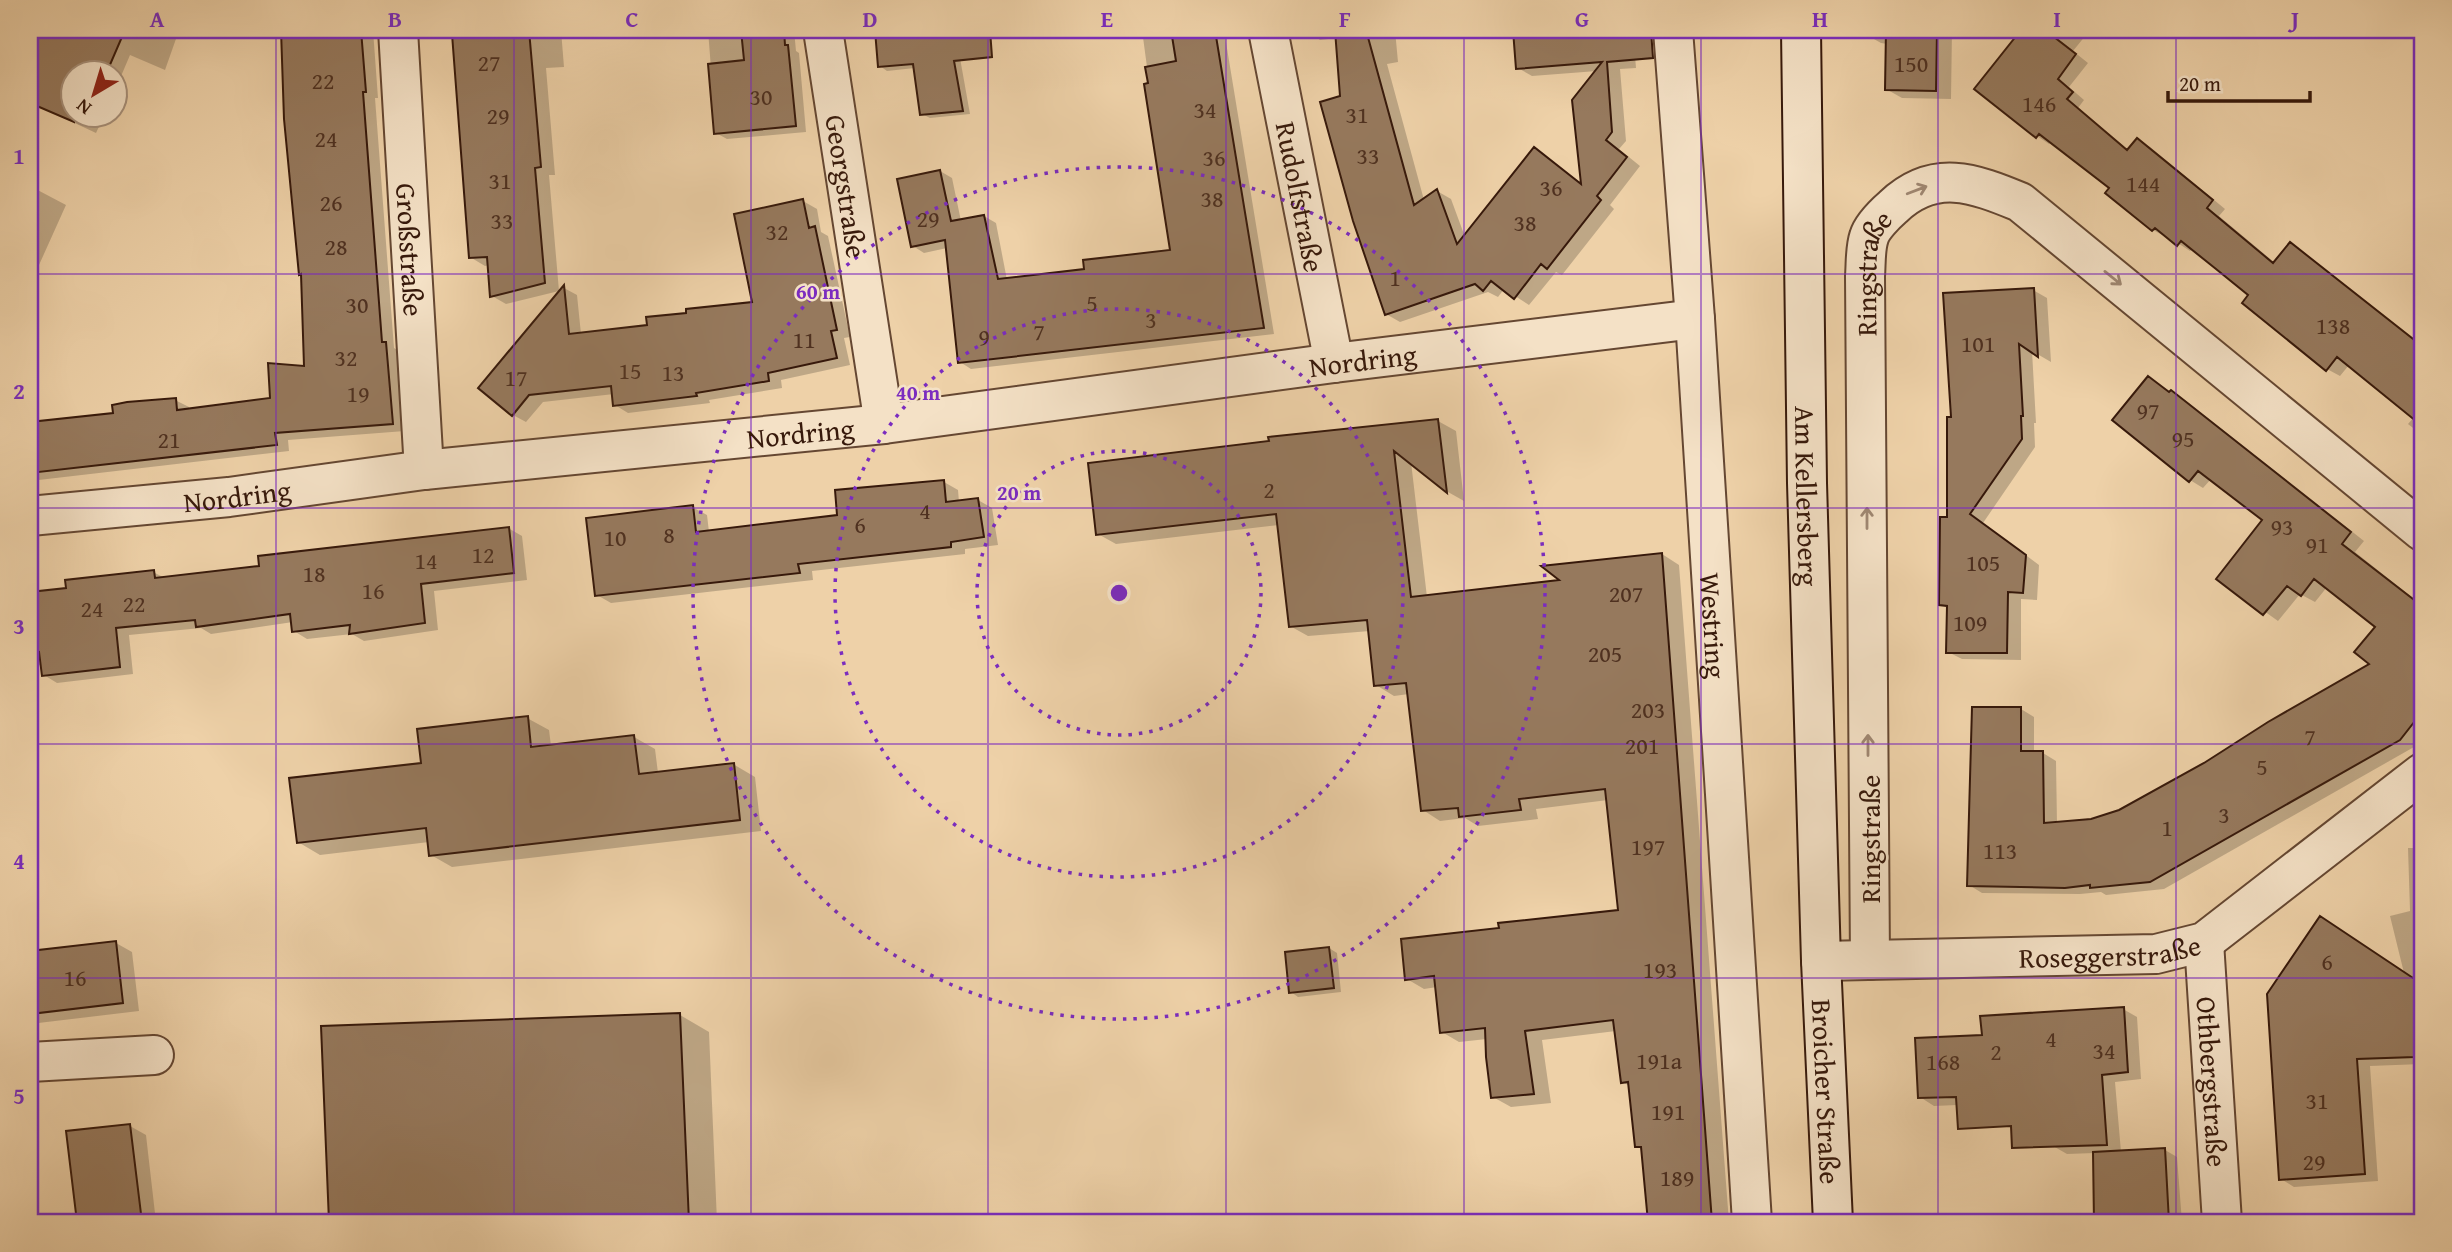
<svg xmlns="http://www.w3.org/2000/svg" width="2452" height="1252" font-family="'Gentium Book Plus',serif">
  <rect width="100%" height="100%" fill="#eed1a8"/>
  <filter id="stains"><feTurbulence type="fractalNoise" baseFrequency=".00286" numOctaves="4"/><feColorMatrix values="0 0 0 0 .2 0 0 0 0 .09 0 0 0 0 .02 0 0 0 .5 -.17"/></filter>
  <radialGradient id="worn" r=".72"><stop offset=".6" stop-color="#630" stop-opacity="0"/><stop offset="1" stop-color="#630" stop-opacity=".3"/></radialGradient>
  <path fill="#0003" d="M34,30H167L177,36L165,70L130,55L116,88V74H74V116H104L96,133L51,112L43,96L30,91V58L37,41L31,38Z
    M282,30H373L378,98H375L394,348L399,351L405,431L288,440L289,451L30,481V424L115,414L175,400L189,407V410L272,399L306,368L303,275Z
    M453,30H561L564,67L546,68L555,175H549L559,291L506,304L492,296L490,265L485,266L470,257Z
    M708,30H794L796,51L799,53L806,132L727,139L716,133Z
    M877,30H955L970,114L930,118L922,114L915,68L887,71L880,66Z
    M1142,30H1224L1274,334L971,369L960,362L947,248L924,253L913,246L940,171L952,178L961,221L984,216L996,223L1007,280L1086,271L1172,252Z
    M1306,30H1395L1398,62L1387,64L1424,200L1437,191L1451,199L1465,237L1534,149L1583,184L1597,71L1532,76L1518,68L1514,30H1633L1636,68L1620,69L1626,141L1619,149L1640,166L1610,205L1614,209L1562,275L1556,272L1529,305L1504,289L1498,297L1488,292L1400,322L1386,314L1342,97L1337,38L1320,40Z
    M1865,30H1952L1951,99L1902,98L1886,89L1887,44L1881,43L1865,34Z
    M2023,30H2090L2073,51L2088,63L2069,87L2084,100L2078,108L2129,151L2137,140L2150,147L2225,209L2219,216L2275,263L2291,245L2303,252L2422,345V435L2408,424L2414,417L2349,365L2340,376L2327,369L2250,295L2193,248L2190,251L2167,236L2166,237L2153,230L2108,193L2112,188L2052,141L2049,144L2037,136L1976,89Z
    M30,186L66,205L30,285Z
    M803,201L817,209L821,232L828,236L850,337L844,338L850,365L781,380L782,388L709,400L710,403L628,413L615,405L614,394L543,402L526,422L513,415L564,288L577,295L581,334L649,326L754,303Z
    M2033,290L2047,298L2051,362L2032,351L2036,423H2034L2035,447L1983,523L2039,565L2037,600L2021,599V660L1962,659L1948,652V608L1941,604L1949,519L1953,419Z
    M2148,378L2185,400L2364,541L2355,552L2414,599L2422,592V736L2414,747L2164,889L2106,895L2101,892L2080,894L1982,893L1969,885L2021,709L2034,717V753H2043L2056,761L2057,824L2092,821L2120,812L2205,764L2372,664L2377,626L2327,587L2315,602L2300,594L2278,621L2219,579L2265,520L2211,479L2203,488L2190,480Z
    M1438,421L1456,431L1464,501L1448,492L1411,462L1427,597L1563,581L1662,554L1679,565L1729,1222H1650L1643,1150L1637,1146L1630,1086L1622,1082L1616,1031L1542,1040L1551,1103L1511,1107L1493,1097L1487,1039L1459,1042L1442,1032L1437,987L1424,989L1407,979L1501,930L1620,912L1608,800L1536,809L1538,819L1478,826L1465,818L1440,821L1423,810L1409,694L1394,696L1376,685L1370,631L1308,636L1290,626L1279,525L1116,544L1098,534Z
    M944,482L958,490L959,502L978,500L992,508L998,545L965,549V554L812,571L813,580L611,603L597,595L692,507L707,515L709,532L839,517Z
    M508,528L522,536L527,580L434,591L438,630L364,641L352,634L307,639L294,631L293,622L211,634L201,628L129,635L133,674L57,683L44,675L43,665L30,666V594L68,589L153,572L165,578L261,568Z
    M527,718L549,730L551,746L634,737L655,749L658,773L733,764L755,777L761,831L452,867L431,855L429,842L320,855L298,842L423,765Z
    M2408,848H2422V1064L2370,1066L2378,1181L2294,1187L2281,1179L2404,973L2390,916L2410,911Z
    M116,943L132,952L139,1011L30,1024V953Z
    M1329,948L1337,953L1341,992L1298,997L1291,992Z
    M2123,1009L2137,1017L2141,1079L2115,1082L2121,1152L2165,1150L2177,1157L2182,1222H2095V1153L2067,1154L2053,1146Z
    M680,1015L709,1032L717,1222H330L323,1027Z
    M1917,1040L2003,1103L1934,1106L1920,1097Z
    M130,1126L146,1135L156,1222H79L68,1133Z"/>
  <path fill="#96795d" stroke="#37190b" stroke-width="2" d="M30,30H125L106,74H74V122L30,103Z
    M281,30H361L366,92H363L382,342H386L393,424L275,433L277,445L30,473V422L113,413L112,405L127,402L176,398L177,410L270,398L268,363L304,366L301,274L299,275L284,119Z
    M506,30H529L541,167L535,168L545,283L490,297L487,257L469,258L452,34Z
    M741,30H784L785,45H788L796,126L714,134L708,64L744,60Z
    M875,30H990L992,57L954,61L963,111L920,115L913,64L878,67Z
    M1171,30H1215L1264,328L958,363L945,240L911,247L897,179L940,170L951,221L984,215L998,279L1084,269L1083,260L1170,250L1144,84L1148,83L1145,67L1176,61Z
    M1335,30H1366L1414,205L1437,189L1457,244L1534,147L1581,184L1572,100L1602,62L1516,69L1513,30H1651L1653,58L1607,62L1612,132L1606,140L1627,157L1597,196L1601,200L1547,269L1541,264L1514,299L1491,281L1483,291L1475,284L1385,315L1353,221L1320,102L1340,96Z
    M1886,30H1937L1936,91L1885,90Z
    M2021,30H2045L2076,54L2058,79L2073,92L2067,99L2127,150L2137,138L2213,200L2207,208L2273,263L2290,242L2422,346V426L2337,357L2326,371L2242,303L2248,295L2216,269L2181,241L2177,246L2155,228L2152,231L2105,193L2109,188L2039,134L2036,138L1974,89Z
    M803,199L809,228L815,226L837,330L831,331L837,358L768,373L769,381L696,393L697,396L613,406L611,386L529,395L512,416L478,388L564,285L569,334L647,325L646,317L686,313V309L752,302L734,214Z
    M2034,288L2038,357L2019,344L2023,416H2021L2022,439L1970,514L2026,555L2023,593L2008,592L2007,653H1946L1947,606L1939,605L1940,517H1947V417H1951L1943,293Z
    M2148,376L2169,392L2171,390L2351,532L2342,544L2422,606V712L2400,740L2150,882L2090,888V885L2065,888L1967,886L1972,707H2021V751H2043L2044,823L2091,819L2119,810L2204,763L2268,722L2369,664L2354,652L2375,627L2314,579L2301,596L2287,586L2263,615L2216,579L2262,520L2198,471L2189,482L2112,420Z
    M1438,419L1447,493L1394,451L1411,597L1559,580L1541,566L1662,553L1712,1222H1648L1641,1147H1635L1628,1082L1621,1083L1613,1020L1525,1031L1534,1094L1491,1098L1486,1057L1485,1028L1440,1033L1434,976L1405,980L1401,939L1499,928L1498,923L1618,910L1605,789L1519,799L1521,810L1459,817L1458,808L1421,811L1406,683L1374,686L1367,620L1289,627L1276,514L1096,535L1088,463L1269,441L1268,437Z
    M944,480L946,502L978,498L984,537L951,542V547L798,564L800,573L595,596L586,518L693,505L696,532L837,515L835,490Z
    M509,527L514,573L421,584L425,623L349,634L350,625L292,632L290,614L196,627L195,620L116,628L120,667L42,676L39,652L30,654V592L66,588L65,580L154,570L155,578L259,566L258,556Z
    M528,716L531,747L634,735L639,774L734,763L740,820L429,856L426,828L297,843L289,778L421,763L417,729Z
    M2320,916L2419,982L2421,1039H2415V1057L2357,1059L2365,1174L2279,1180L2267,994Z
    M116,941L123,1003L30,1014V951Z
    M1329,947L1334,988L1289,993L1285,952Z
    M2124,1007L2128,1072L2102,1075L2107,1145L2012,1148L2011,1126L1958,1129L1956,1097L1918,1098L1915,1038L1982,1035L1980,1016Z
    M680,1013L689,1222H329L321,1026Z
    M130,1124L142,1222H77L66,1131Z
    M2165,1148L2169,1222H2094L2093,1152Z"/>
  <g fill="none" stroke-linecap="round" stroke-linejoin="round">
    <g stroke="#654732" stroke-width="42">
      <g id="minor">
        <path id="s1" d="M398,30L424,470"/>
        <path id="s2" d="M823,30L884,424"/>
        <path id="s3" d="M1268,30L1334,363"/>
        <path id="s4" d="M1673,30L1695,319L1752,1222"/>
        <path id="s5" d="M30,516L229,497L424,470L884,424L1334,363L1695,319"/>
        <path id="s6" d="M2204,942L2222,1222"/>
        <path id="s7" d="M1870,960L1865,276C1866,264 1865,249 1869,237C1872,227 1885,214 1893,207C1934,168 1974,183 2020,202L2422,531"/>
        <path id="s8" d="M1821,961L2156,954L2204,942L2422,773"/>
        <path d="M30,1062L154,1055"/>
      </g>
    </g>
    <g stroke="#37190b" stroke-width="42">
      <g id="secondary">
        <path id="s9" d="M1801,30L1807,483L1821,961L1833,1222"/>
      </g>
    </g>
    <use href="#minor" stroke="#f4e1c6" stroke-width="38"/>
    <use href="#secondary" stroke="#f4e1c6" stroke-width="38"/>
  </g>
  <defs><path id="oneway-shaft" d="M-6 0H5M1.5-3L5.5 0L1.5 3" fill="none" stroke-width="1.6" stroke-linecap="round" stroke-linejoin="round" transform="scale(1.75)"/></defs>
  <g stroke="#9f8772">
    <use href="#oneway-shaft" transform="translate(1917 190) rotate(-21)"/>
    <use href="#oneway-shaft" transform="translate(2113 278) rotate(39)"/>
    <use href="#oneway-shaft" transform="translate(1867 518) rotate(-90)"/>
    <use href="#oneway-shaft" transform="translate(1868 745) rotate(-90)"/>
  </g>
  <path fill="none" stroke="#7b2cbf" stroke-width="2" stroke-opacity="0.55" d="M276,30V1222M514,30V1222M751,30V1222M988,30V1222M1226,30V1222M1464,30V1222M1701,30V1222M1938,30V1222M2176,30V1222M30,274H2422M30,508H2422M30,744H2422M30,978H2422"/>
  <g fill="none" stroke="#7b2cbf" stroke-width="3.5" stroke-dasharray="3.5 7">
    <circle cx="1119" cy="593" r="142"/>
    <circle cx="1119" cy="593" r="284"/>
    <circle cx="1119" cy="593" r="426"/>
  </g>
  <g text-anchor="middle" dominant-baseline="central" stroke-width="5" stroke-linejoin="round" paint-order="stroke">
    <g font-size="24" fill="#4f3120">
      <text x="489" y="62">27</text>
      <text x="1911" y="63">150</text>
      <text x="323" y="80">22</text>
      <text x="761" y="96">30</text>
      <text x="2039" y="103">146</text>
      <text x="1205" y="109">34</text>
      <text x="1357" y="114">31</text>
      <text x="498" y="115">29</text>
      <text x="326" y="138">24</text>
      <text x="1368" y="155">33</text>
      <text x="1214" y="157">36</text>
      <text x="500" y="180">31</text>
      <text x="2143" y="183">144</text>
      <text x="1551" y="187">36</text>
      <text x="1212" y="198">38</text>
      <text x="331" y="202">26</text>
      <text x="928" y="218">29</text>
      <text x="502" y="220">33</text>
      <text x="1525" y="222">38</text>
      <text x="777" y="231">32</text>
      <text x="336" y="246">28</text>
      <text x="1395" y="277">1</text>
      <text x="1092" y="302">5</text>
      <text x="357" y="304">30</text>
      <text x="1151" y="319">3</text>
      <text x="2333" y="325">138</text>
      <text x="1039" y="331">7</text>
      <text x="984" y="336">9</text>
      <text x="804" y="339">11</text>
      <text x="1978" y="343">101</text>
      <text x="346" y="357">32</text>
      <text x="630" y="370">15</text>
      <text x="673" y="372">13</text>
      <text x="516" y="377">17</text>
      <text x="358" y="393">19</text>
      <text x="2148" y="410">97</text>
      <text x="2183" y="438">95</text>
      <text x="169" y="439">21</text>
      <text x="1269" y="489">2</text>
      <text x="925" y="510">4</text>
      <text x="860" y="524">6</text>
      <text x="2282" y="526">93</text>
      <text x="669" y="534">8</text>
      <text x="615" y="537">10</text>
      <text x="2317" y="544">91</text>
      <text x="483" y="554">12</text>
      <text x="426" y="560">14</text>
      <text x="1983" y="562">105</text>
      <text x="314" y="573">18</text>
      <text x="373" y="590">16</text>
      <text x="1626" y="593">207</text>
      <text x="134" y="603">22</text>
      <text x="92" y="608">24</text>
      <text x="1970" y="622">109</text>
      <text x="1605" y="653">205</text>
      <text x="1648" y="709">203</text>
      <text x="2310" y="736">7</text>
      <text x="1642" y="745">201</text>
      <text x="2262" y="766">5</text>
      <text x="2224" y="814">3</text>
      <text x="2167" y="827">1</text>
      <text x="1648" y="846">197</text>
      <text x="2000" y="850">113</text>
      <text x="2327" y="961">6</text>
      <text x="1660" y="969">193</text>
      <text x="75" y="977">16</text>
      <text x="2051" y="1038">4</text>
      <text x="2104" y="1050">34</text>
      <text x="1996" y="1051">2</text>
      <text x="1659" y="1060">191a</text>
      <text x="1943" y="1061">168</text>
      <text x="2317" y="1100">31</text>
      <text x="1668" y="1111">191</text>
      <text x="2314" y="1161">29</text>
      <text x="1677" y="1177">189</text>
    </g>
    <g font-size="28" fill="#37190b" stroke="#f4e1c6">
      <text stroke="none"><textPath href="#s2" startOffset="158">Georgstraße</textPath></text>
      <text stroke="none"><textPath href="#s3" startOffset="170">Rudolfstraße</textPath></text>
      <text stroke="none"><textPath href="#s1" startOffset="220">Großstraße</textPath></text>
      <text stroke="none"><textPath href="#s7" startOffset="688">Ringstraße</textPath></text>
      <text stroke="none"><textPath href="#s5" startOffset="1342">Nordring</textPath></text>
      <text stroke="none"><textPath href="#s5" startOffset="775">Nordring</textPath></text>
      <text stroke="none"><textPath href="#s5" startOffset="208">Nordring</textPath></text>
      <text stroke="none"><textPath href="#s9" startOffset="466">Am Kellersberg</textPath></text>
      <text stroke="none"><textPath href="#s4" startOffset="597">Westring</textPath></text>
      <text transform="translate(1869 839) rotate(-90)">Ringstraße</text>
      <text stroke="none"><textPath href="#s8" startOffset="289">Roseggerstraße</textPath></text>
      <text stroke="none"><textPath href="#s6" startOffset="140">Othbergstraße</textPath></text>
      <text stroke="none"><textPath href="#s9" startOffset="1062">Broicher Straße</textPath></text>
    </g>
  </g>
  <circle cx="1119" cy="593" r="10" fill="#7b2cbf" stroke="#f4e1c6" stroke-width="3.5"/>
  <g font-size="21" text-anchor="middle" font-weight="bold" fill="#7b2cbf" stroke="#f4e1c6" stroke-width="5" stroke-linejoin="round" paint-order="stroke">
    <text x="818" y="299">60 m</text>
    <text x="918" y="400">40 m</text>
    <text x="1019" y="500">20 m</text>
  </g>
  <rect width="2452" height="1252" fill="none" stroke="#eed1a8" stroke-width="77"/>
  <g transform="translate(94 94) rotate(218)"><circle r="33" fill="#f4e1c6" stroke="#a8917b" stroke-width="2"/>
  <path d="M0-5L12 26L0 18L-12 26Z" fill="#8f2418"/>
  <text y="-10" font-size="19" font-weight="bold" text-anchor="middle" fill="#37190b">N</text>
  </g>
  <path d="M2168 91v10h142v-10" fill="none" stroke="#37190b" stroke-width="3.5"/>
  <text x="2179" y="91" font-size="21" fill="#37190b" stroke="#f4e1c6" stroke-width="5" paint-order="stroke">20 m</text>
  <rect x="38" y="38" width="2376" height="1176" fill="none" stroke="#7b2cbf" stroke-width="2.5"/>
  <g font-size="23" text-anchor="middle" font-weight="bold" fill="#7b2cbf">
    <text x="157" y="27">A</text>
    <text x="395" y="27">B</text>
    <text x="632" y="27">C</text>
    <text x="870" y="27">D</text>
    <text x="1107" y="27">E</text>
    <text x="1345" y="27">F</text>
    <text x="1582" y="27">G</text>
    <text x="1820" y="27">H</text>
    <text x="2057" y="27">I</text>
    <text x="2295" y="27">J</text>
    <text x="19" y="164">1</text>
    <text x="19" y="399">2</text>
    <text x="19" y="634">3</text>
    <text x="19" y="869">4</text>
    <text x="19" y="1104">5</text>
  </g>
  <rect width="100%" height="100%" filter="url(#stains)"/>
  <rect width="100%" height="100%" fill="url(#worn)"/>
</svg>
